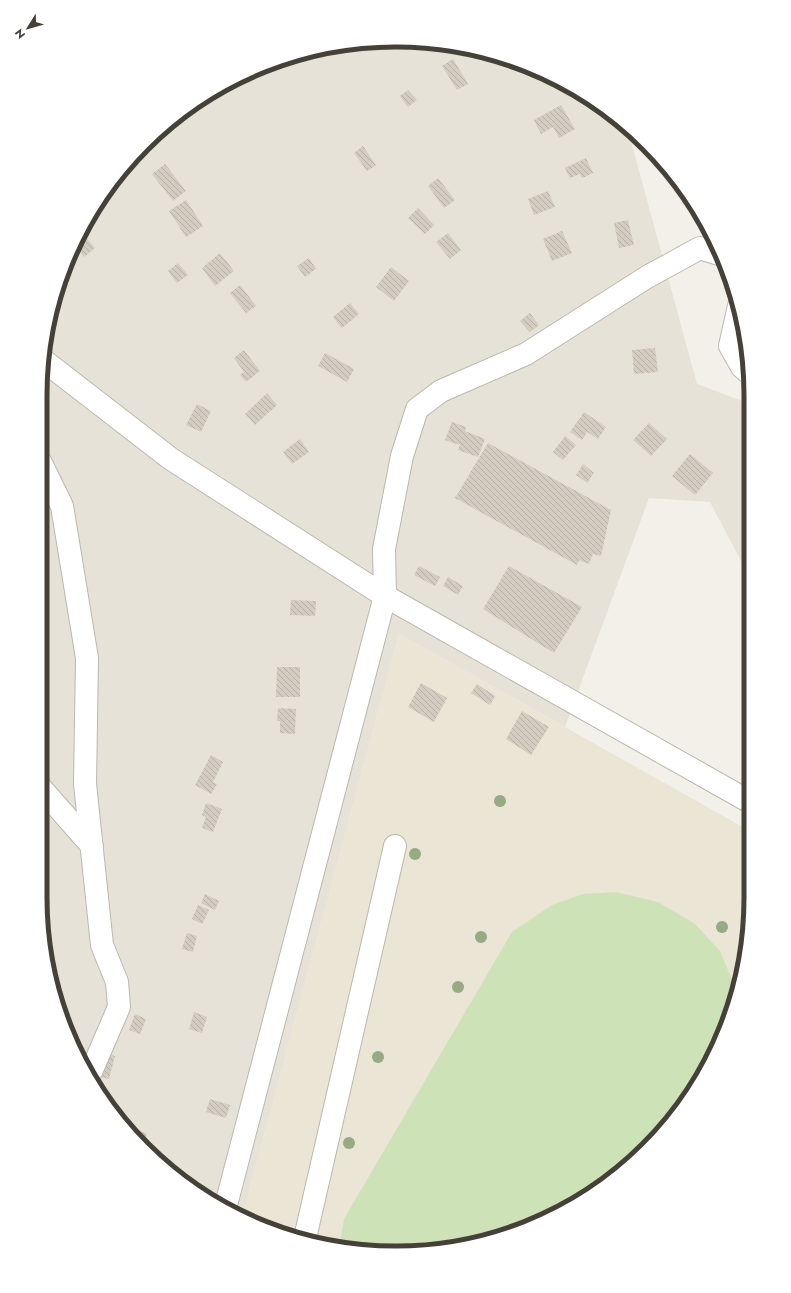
<svg xmlns="http://www.w3.org/2000/svg" width="791" height="1293" font-family="Jost,sans-serif">
  <defs>
    <pattern id="building-back-hatch" width="6" height="6" patternUnits="userSpaceOnUse"><rect width="6" height="6" fill="#d3ccc0"/><path d="M-1 5l2 2M0 0l6 6M5-1l2 2" fill="none" stroke="#b6b0a6"/></pattern>
  </defs>
  <rect width="100%" height="100%" fill="#f3f0e9"/>
  <path fill="#e6e2d8" d="M396,40L465,47L532,67L593,100L628,130L697,384L750,404V578L710,502L649,498L565,727L399,634L243,1214L179,1180L113,1114L59,1012L40,897L41,372L59,281L100,198L144,144L198,100L260,67L326,47Z"/>
  <path fill="#eae5d5" d="M399,634L750,831V921L732,1012L691,1095L612,1180L510,1234L395,1253L281,1234L243,1214Z"/>
  <path fill="#cee2b7" d="M616,892L658,902L695,924L720,951L736,989L732,1012L691,1095L612,1180L510,1234L395,1253L340,1244L344,1219L512,932L552,905L583,894Z"/>
  <path fill="url(#building-back-hatch)" d="M453,59L468,84L457,90L442,66Z
    M408,90L417,100L408,107L400,96Z
    M561,105L575,129L559,138L553,127L541,134L534,120Z
    M363,146L376,165L367,171L354,153Z
    M586,158L593,173L582,178L580,174L570,178L565,168Z
    M165,164L186,191L173,201L152,174Z
    M438,178L455,200L444,208L428,186Z
    M548,191L555,207L534,215L528,199Z
    M186,200L203,226L186,237L169,211Z
    M418,208L434,225L425,234L408,218Z
    M628,220L634,245L619,248L614,223Z
    M562,231L572,253L552,261L543,239Z
    M82,233L95,248L84,257L76,247Z
    M448,233L461,250L450,259L436,242Z
    M220,253L234,271L215,286L202,268Z
    M309,258L316,269L305,277L297,266Z
    M178,263L188,275L177,283L168,271Z
    M391,267L409,281L394,301L376,287Z
    M240,285L256,306L246,313L230,293Z
    M350,303L359,314L342,328L333,317Z
    M530,313L539,325L530,332L520,321Z
    M655,348L658,372L634,374L632,350Z
    M244,350L260,371L246,382L240,375L244,372L234,358Z
    M325,353L354,369L347,382L318,366Z
    M267,393L277,405L255,425L245,414Z
    M197,404L211,411L201,432L186,425Z
    M584,412L606,427L598,439L587,432L582,440L570,432Z
    M452,422L466,427L465,431L485,439L478,457L458,450L460,445L445,440Z
    M649,423L667,439L651,456L633,440Z
    M565,436L576,445L563,460L553,452Z
    M300,439L309,452L292,464L283,452Z
    M488,443L611,510L601,556L593,554L589,564L579,560L577,565L455,498Z
    M690,454L713,473L695,495L672,476Z
    M583,464L594,473L587,483L576,475Z
    M419,566L440,577L435,586L414,575Z
    M509,566L582,607L554,653L483,609Z
    M448,577L463,586L458,595L443,586Z
    M291,600L316,601L315,616L290,615Z
    M277,667H300V697H276Z
    M421,683L447,698L434,722L408,707Z
    M477,684L495,696L490,705L471,693Z
    M278,708L296,709L295,734L280,733V721H277Z
    M522,711L549,727L531,755L506,739Z
    M211,755L223,762L213,782L217,784L211,794L195,785Z
    M206,803L222,809L213,832L202,828L206,817L202,815Z
    M205,894L219,901L215,910L201,903Z
    M198,905L209,910L202,924L192,919Z
    M187,933L197,936L193,952L182,949Z
    M194,1012L207,1017L202,1033L189,1029Z
    M135,1014L146,1019L140,1034L129,1030Z
    M103,1052L115,1056L109,1079L97,1076Z
    M210,1099L230,1105L226,1118L206,1112Z
    M124,1124L147,1134L143,1143Z"/>
  <g fill="none" stroke-linecap="round" stroke-linejoin="round">
    <g stroke="#bdb8ad" stroke-width="24">
      <path id="minor" d="M739,306L730,346L742,367L750,374
        M43,360L171,459L385,596L750,802
        M41,463L62,506L87,658L85,784L102,945L117,982L119,1007L91,1072
        M40,787L92,846
        M226,1205L385,596L384,549L402,456L417,409L441,391L526,354L647,277L700,248L719,254
        M305,1238L395,846"/>
    </g>
    <use href="#minor" stroke="#fff" stroke-width="22"/>
  </g>
  <g fill="#96aa84">
    <circle cx="500" cy="801" r="6"/>
    <circle cx="415" cy="854" r="6"/>
    <circle cx="722" cy="927" r="6"/>
    <circle cx="481" cy="937" r="6"/>
    <circle cx="458" cy="987" r="6"/>
    <circle cx="378" cy="1057" r="6"/>
    <circle cx="349" cy="1143" r="6"/>
  </g>
  <path d="M0 0H791V1293H0ZM395 47H396A348 348 0 0 1 744 395V898A348 348 0 0 1 396 1246H395A348 348 0 0 1 47 898V395A348 348 0 0 1 395 47Z" fill="#fff" fill-rule="evenodd"/>
  <path fill="none" stroke="#464138" stroke-width="5" d="M395 47H396A348 348 0 0 1 744 395V898A348 348 0 0 1 396 1246H395A348 348 0 0 1 47 898V395A348 348 0 0 1 395 47Z"/>
  <g transform="translate(28 28) rotate(233)" stroke="#ffffff" stroke-width="3" paint-order="stroke">
  <path d="M0-3L7 15L0 10L-7 15Z" fill="#464138"/>
  <text y="-6" font-size="11" font-weight="bold" text-anchor="middle" fill="#464138">N</text>
  </g>
</svg>
